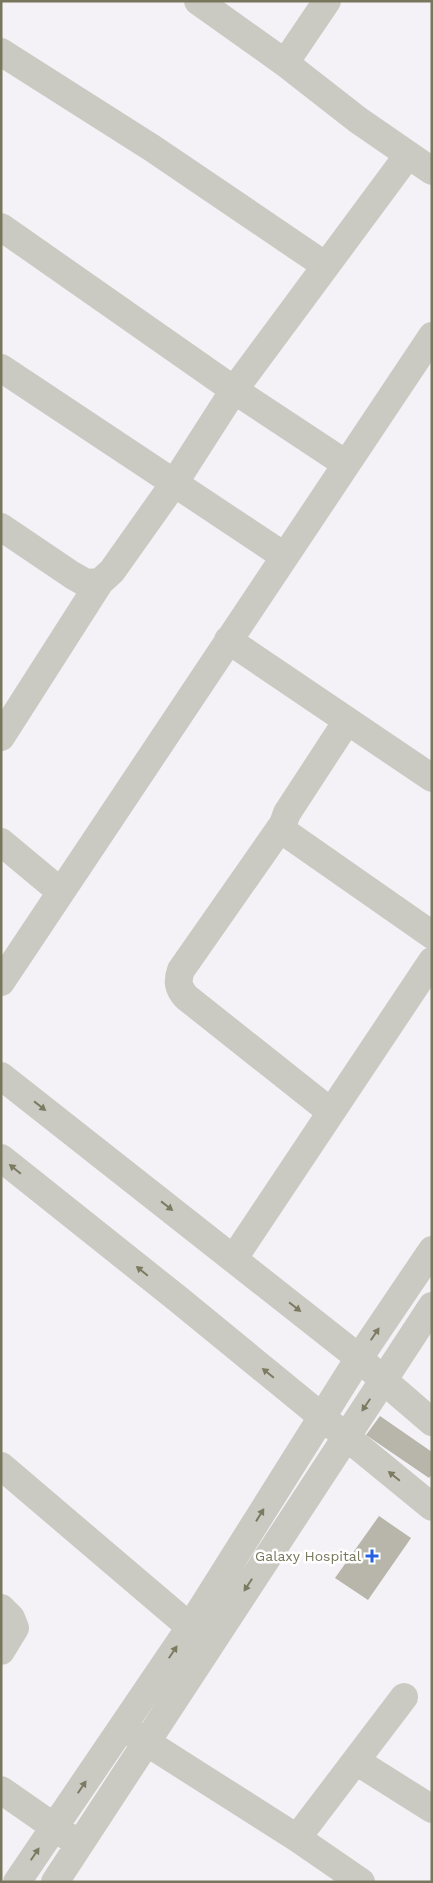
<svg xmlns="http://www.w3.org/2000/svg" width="433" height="1883" font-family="'Work Sans',sans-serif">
  <rect width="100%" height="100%" fill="#f4f2f6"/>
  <path fill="#b8b6aa" d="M380,1416L432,1452V1474L429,1478L366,1435Z
    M379,1516L411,1538L368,1600L335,1578Z"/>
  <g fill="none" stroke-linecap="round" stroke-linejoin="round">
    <path stroke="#cacac3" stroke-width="28" d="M198,1L285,63L358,120L432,171
      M1,52L152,148L326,266
      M285,63L327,1
      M1,227L234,390L346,464
      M1,368L284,556
      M1,527L72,575L86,583L100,582L112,571L175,482L234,390L408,155
      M228,640L432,778
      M347,721L287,813L283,824L286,833L432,935
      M1,737L100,582
      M283,824L181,970C177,981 178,988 186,997L331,1112
      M1,842L61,892
      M1,982L432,336
      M1,1076L359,1358L383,1380L432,1422
      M1,1158L178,1299L432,1507
      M234,1258L432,961
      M1,1466L203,1638
      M1,1608L11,1618L15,1628L1,1651
      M132,1733L297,1838L361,1882
      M356,1761L432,1809
      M1,1790L70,1838
      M297,1838L404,1697
      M17,1882L190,1627L359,1358L432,1250
      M55,1882L432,1306"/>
  </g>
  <defs><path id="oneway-solid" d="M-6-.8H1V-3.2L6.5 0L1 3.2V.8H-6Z" transform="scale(1.25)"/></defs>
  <g fill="#7c7a61">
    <use href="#oneway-solid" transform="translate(40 1106) rotate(38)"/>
    <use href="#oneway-solid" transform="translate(15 1169) rotate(-141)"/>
    <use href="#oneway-solid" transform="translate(167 1206) rotate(38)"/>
    <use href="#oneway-solid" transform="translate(142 1271) rotate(-141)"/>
    <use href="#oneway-solid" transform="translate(295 1307) rotate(38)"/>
    <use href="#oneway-solid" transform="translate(375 1334) rotate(-56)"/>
    <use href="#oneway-solid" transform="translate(268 1373) rotate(-141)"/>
    <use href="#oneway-solid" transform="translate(366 1405) rotate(124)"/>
    <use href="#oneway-solid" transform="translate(394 1476) rotate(-141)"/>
    <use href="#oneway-solid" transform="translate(260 1515) rotate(-58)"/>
    <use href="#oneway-solid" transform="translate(248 1585) rotate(123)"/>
    <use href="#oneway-solid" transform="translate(173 1652) rotate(-56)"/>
    <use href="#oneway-solid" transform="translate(82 1787) rotate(-56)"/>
    <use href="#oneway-solid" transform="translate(35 1854) rotate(-56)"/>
  </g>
  <path fill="#2361e5" stroke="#fff" stroke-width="2" d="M369.5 1548.5h5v5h5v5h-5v5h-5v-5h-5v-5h5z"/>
  <g text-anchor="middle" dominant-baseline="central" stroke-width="5" stroke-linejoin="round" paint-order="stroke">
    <g font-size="14" fill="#78765c" stroke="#fff" text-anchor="end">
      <text x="361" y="1556">Galaxy Hospital</text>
    </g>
  </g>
  <rect width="433" height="1883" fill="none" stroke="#78765c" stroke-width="5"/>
</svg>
